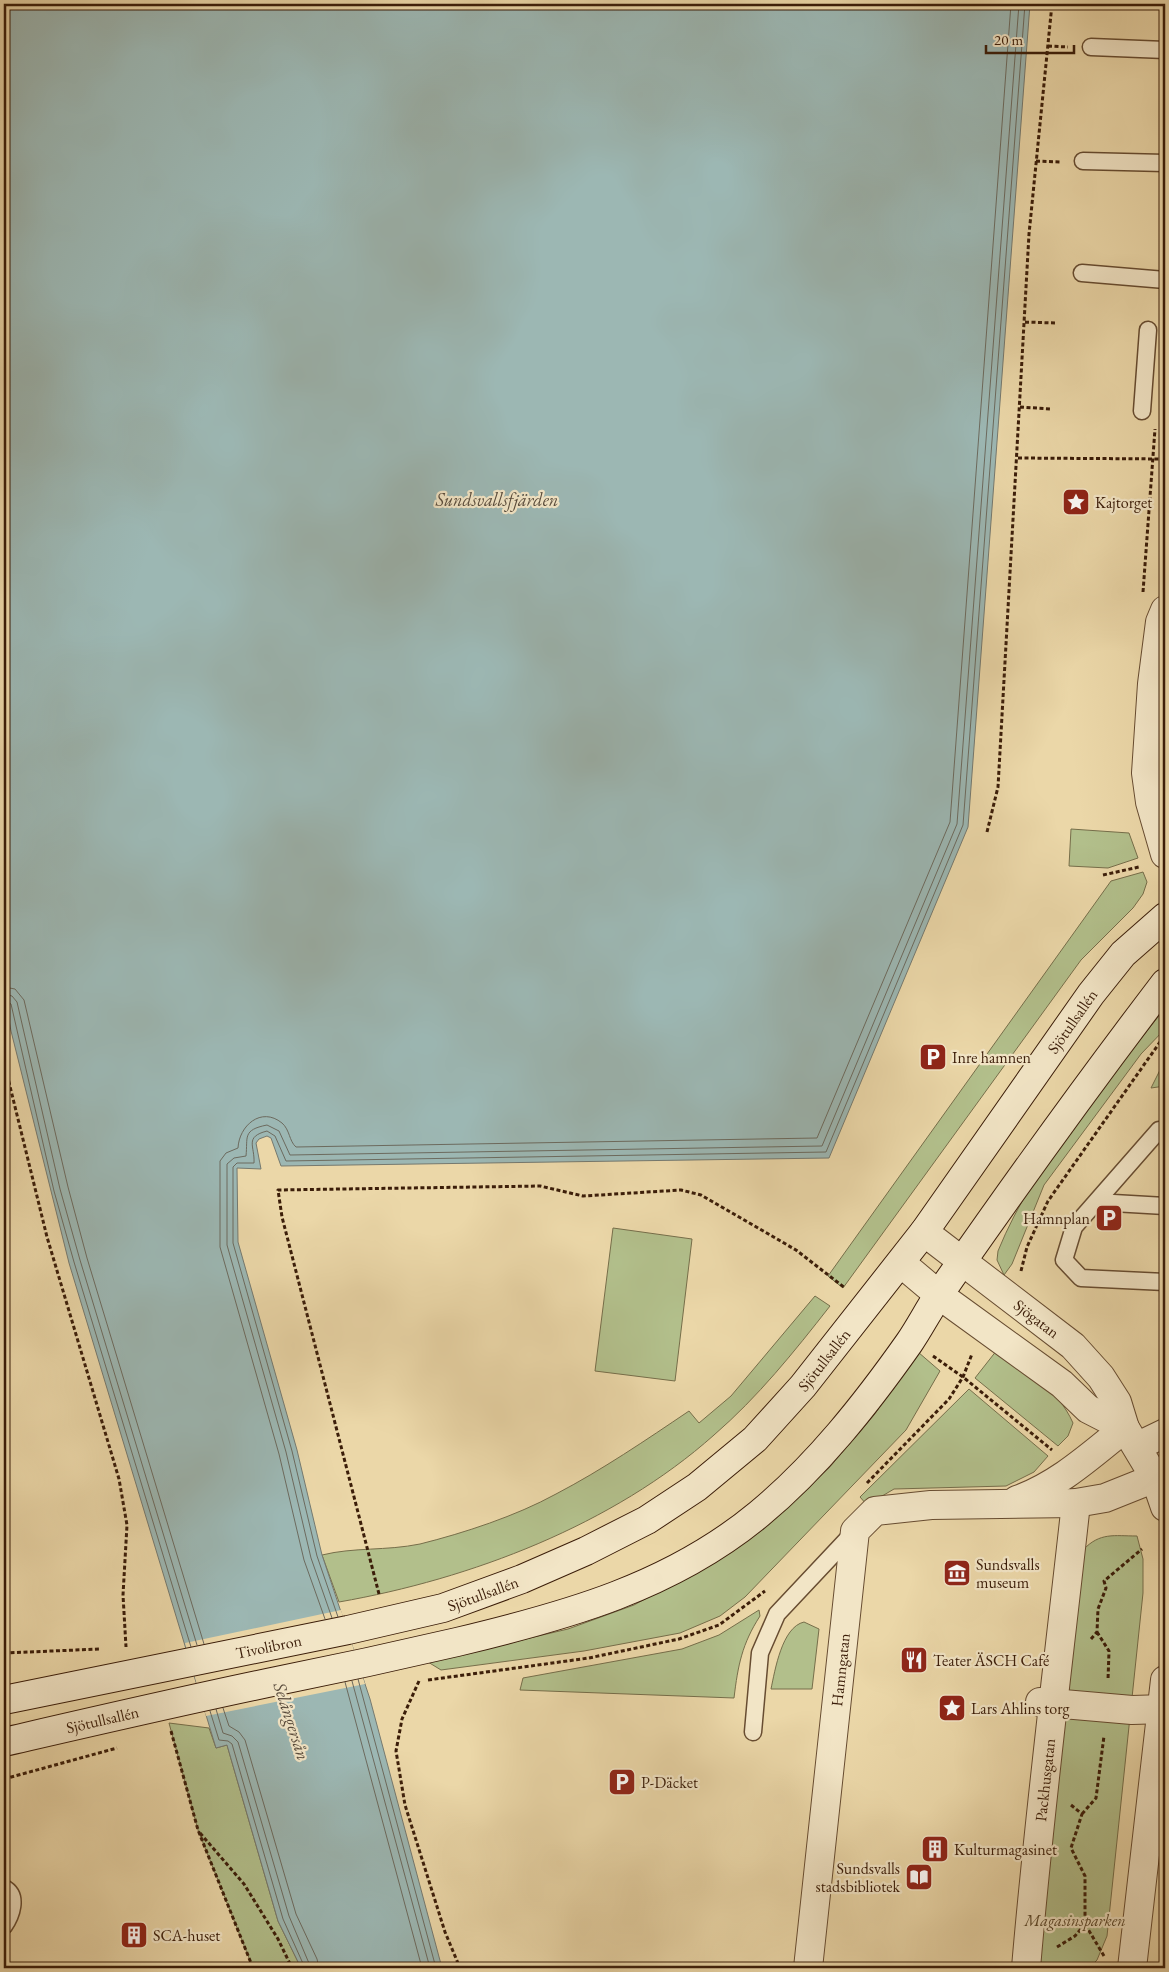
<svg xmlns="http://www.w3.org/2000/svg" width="1169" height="1972" font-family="'EB Garamond',serif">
  <rect width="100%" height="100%" fill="#ebd7a8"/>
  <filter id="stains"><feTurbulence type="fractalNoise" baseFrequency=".004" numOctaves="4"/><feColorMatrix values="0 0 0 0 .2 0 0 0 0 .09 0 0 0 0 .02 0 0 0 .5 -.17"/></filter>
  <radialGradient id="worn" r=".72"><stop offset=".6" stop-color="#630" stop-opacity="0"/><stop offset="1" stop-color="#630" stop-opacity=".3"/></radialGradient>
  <path fill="#b2bf8b" stroke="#766e4a" d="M1071,829L1129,833L1138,858L1108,868L1069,866Z
    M1143,872L1147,882L1143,894L1133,908L1081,960L843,1288L828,1276L1111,881Z
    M1165,1008V1029L1141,1054L1044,1185L1012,1264L1004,1275L997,1260L998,1251C1036,1158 1105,1086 1165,1008Z
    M1165,1062V1086L1151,1088L1163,1064Z
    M613,1228L692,1239L675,1381L595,1371Z
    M815,1296L830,1306C794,1352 758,1397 714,1435C613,1525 471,1579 339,1602L322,1555C354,1547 386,1551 420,1544C464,1533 516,1516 556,1494C602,1470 646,1440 689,1411L699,1423L731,1396Z
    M997,1350C1027,1371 1058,1389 1073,1423L1068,1436L1058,1446L975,1378Z
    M918,1352L940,1371L906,1430L745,1597L720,1616L680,1633L584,1651L441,1670L428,1662L568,1629L634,1605L689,1575L785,1509L829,1468L874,1415Z
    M969,1389L1048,1456L1034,1472L1006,1486L894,1489L867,1505L860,1497Z
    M1137,1536L1143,1559V1593L1107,1936L1097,1960L1089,1968H1035L1083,1550C1100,1532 1114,1536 1137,1536Z
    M759,1610L760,1616C742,1644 738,1665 734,1698L520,1690L523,1678L682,1649L719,1635Z
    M804,1622L819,1629L812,1689H771C775,1670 782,1627 804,1622Z
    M169,1723L209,1728L216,1748L227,1745L278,1921L301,1968H253L198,1830Z"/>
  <path fill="#9cb7b3" stroke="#75796f" d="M4,4H1030L968,827L829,1158L281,1166L271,1138L267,1136L259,1139L256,1143L261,1169L237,1168L238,1242L297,1450L322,1555L370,1699L442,1968H301L278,1921L227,1745L216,1748L69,1263L11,1031L4,993Z"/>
  <path fill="#ebd7a8" d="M341,1610L365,1684L206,1716L185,1643Z"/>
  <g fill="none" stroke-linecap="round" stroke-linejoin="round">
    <path stroke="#6c6a5e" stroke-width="1" d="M4,987L15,989L24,1000L68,1187L87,1258L204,1644
      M4,994L12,996L17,1002L60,1189L80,1260L197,1645
      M4,1000L11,1004L54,1191L74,1262L191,1647
      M338,1617L317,1556L292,1451L233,1243V1167L237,1163H254C255,1146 244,1137 267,1131L275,1136L286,1161L826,1152L963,825L1025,4
      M332,1618L311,1558L286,1452L227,1245V1164L234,1158L246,1156C248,1137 242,1130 267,1125L279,1131L290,1155L822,1146L957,824L1019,4
      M325,1619L304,1560L279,1454L220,1247V1161L226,1153L238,1148C239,1126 261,1106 282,1123C290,1130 289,1141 296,1147L817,1138L950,822L1011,4
      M358,1679L436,1968
      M352,1681L430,1968
      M345,1682L422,1968
      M223,1708L229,1726L239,1732L245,1740L296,1914L317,1959L319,1968
      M216,1709L223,1733L232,1736L238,1742L289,1916L311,1968
      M210,1711L219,1740L228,1741L232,1744L283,1919L305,1968"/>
    <g stroke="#674c31" stroke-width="19">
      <path id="lane" d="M1091,47L1165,50
        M1083,161L1165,163
        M1082,273L1165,280
        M1142,411L1148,330
        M1165,1130H1159L1074,1227L1064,1260L1081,1278L1165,1282
        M1096,1202L1165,1206
        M753,1732L760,1653L777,1614L855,1531
        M4,1888C19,1896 11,1916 4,1926"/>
    </g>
    <g stroke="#674c31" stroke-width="30">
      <g id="street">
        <path d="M1165,610L1160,622L1152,684L1146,773L1150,802L1165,854"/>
        <path id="s1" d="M924,1232L1073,1346L1101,1377L1117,1402L1125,1428L1155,1478L1165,1507"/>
        <path d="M901,1263L939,1295L1062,1384L1088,1409L1125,1428"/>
        <path d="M1138,1446L1165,1433"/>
        <path d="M1017,1500C1059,1485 1091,1455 1125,1428"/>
        <path d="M1040,1702L1132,1710L1165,1709"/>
        <path id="s2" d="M808,1968L855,1531L875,1511L931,1505L1076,1503L1105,1498L1155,1478"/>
        <path id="s3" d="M1026,1968C1039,1813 1059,1658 1076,1503"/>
        <path d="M1132,1968L1165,1680"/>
      </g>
    </g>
    <g stroke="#3b1d09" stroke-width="30">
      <g id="secondary">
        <path id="s4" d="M4,1700L348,1630L443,1608L522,1579L586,1551L647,1520L697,1487L755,1439L803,1386L924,1232L1091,994L1123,954L1165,917"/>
        <path id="s5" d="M4,1742C95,1721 185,1700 277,1681C337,1669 397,1656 457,1642C566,1616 671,1587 759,1514C817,1466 866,1404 909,1343C920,1327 929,1309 940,1293C1013,1188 1088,1084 1165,983"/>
      </g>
    </g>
    <path stroke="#3b1d09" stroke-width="3" stroke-dasharray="4 2.5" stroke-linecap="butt" d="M1048,46L1068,47
      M1036,161L1060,162
      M1164,315L1165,303
      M1025,322L1056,323
      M1020,407L1051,409
      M1018,458L1165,459
      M1143,592L1155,429
      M987,832L998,787L1029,234L1052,4
      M1103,875L1139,867
      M4,1062L47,1237L119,1479L127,1525L123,1595L126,1647
      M1021,1271L1027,1247L1048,1201L1165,1035
      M933,1356L963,1377L1052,1450
      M867,1483L949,1399L963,1377L972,1354
      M379,1594L282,1217L278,1190L540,1186L583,1196L681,1190L701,1195L796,1250L845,1288
      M1097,1632L1109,1651L1108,1680
      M1091,1639L1097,1632L1098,1609L1106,1588L1104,1581L1142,1549
      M4,1653L100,1649
      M428,1680L589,1658L679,1639L719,1625L765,1591
      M419,1681L402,1719L396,1751L405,1805L445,1932L460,1968
      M171,1731L198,1830L253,1968
      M4,1779L117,1748
      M1071,1805L1082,1814L1071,1848L1085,1876V1924L1104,1956
      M1082,1814L1096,1798L1104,1736
      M200,1833L244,1884L278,1939L292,1968
      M1057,1947L1075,1936L1085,1924"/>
    <use href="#lane" stroke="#f2e5c6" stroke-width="16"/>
    <use href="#street" stroke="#f2e5c6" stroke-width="28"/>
    <use href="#secondary" stroke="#f2e5c6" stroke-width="28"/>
  </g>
  <defs>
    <g id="sight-square" transform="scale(1.4375)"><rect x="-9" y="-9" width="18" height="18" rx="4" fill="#8f2418" stroke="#f2e5c6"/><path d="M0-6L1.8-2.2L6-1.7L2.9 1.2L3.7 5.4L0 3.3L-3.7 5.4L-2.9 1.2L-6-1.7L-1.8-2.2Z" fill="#fff"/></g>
    <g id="parking-square" transform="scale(1.4375)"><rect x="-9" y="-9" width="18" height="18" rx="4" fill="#8f2418" stroke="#f2e5c6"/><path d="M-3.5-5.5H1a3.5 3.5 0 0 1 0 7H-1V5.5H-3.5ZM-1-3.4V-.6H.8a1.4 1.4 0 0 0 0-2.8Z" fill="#fff"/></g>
    <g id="museum-square" transform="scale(1.4375)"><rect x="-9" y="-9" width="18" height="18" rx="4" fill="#8f2418" stroke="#f2e5c6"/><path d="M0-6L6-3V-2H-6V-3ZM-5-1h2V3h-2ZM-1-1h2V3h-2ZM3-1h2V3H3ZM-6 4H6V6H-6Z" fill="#fff"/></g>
    <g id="restaurant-square" transform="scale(1.4375)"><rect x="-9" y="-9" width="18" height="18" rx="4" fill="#8f2418" stroke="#f2e5c6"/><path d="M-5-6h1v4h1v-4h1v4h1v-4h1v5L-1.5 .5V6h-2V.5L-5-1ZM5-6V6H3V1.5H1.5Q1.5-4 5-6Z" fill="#fff"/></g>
    <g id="building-square" transform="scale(1.4375)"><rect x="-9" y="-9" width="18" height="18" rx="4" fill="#8f2418" stroke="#f2e5c6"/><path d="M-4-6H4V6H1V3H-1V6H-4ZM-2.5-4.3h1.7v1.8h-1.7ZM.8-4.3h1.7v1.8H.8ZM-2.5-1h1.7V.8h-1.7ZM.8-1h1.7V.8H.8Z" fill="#fff"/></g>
    <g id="library-square" transform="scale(1.4375)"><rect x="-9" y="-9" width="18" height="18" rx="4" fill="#8f2418" stroke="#f2e5c6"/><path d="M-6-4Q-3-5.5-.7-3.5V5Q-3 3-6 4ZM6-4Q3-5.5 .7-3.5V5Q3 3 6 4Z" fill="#fff"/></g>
  </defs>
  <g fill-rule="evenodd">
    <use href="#sight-square" x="1076" y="502"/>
    <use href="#parking-square" x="933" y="1057"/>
    <use href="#parking-square" x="1109" y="1218"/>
    <use href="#museum-square" x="957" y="1573"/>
    <use href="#restaurant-square" x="914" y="1660"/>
    <use href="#sight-square" x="952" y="1708"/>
    <use href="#parking-square" x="622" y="1782"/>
    <use href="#building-square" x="935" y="1849"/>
    <use href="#library-square" x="919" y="1877"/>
    <use href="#building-square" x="134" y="1935"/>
  </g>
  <g text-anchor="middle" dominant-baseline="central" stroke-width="4.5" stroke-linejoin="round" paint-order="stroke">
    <g font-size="16" fill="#3b1d09" stroke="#f2e5c6" text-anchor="start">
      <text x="1095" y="502">Kajtorget</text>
      <text x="952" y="1057">Inre hamnen</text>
      <text x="1090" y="1218" text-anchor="end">Hamnplan</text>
      <text x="976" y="1564">Sundsvalls<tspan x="976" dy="18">museum</tspan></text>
      <text x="933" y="1660">Teater ÄSCH Café</text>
      <text x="971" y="1708">Lars Ahlins torg</text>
      <text x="641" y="1782">P-Däcket</text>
      <text x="954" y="1849">Kulturmagasinet</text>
      <text x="900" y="1868" text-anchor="end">Sundsvalls<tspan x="900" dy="18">stadsbibliotek</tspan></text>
      <text x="153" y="1935">SCA-huset</text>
    </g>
    <g font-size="16" fill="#3b1d09" stroke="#f2e5c6">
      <text stroke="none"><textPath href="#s4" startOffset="1331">Sjötullsallén</textPath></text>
      <text stroke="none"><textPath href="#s1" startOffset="142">Sjögatan</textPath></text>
      <text stroke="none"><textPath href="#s4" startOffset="911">Sjötullsallén</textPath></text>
      <text stroke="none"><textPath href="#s4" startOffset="491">Sjötullsallén</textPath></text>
      <text stroke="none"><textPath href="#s4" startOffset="270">Tivolibron</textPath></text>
      <text stroke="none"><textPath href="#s2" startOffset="300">Hamngatan</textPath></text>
      <text stroke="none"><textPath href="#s5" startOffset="101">Sjötullsallén</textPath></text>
      <text stroke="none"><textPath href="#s3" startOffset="189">Packhusgatan</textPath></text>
    </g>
    <g font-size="16" font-style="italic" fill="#59462a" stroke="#f2e5c6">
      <text x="1075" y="1920">Magasinsparken</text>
    </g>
    <g font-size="18" font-style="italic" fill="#584b3c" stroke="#f2e5c6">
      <text x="497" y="499">Sundsvallsfjärden</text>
      <text transform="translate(292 1721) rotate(72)">Selångersån</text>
    </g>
  </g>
  <rect width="1169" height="1972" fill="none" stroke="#ebd7a8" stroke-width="20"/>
  <rect x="5" y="5" width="1159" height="1962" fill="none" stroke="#3b1d09" stroke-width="2.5"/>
  <rect x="10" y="10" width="1149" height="1952" fill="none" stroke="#3b1d09"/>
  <path d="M986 45v8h88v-8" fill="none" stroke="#3b1d09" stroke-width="2.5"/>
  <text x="994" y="45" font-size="15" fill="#3b1d09" stroke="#f2e5c6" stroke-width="4" paint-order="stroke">20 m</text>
  <rect width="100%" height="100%" filter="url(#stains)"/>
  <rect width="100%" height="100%" fill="url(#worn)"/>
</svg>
